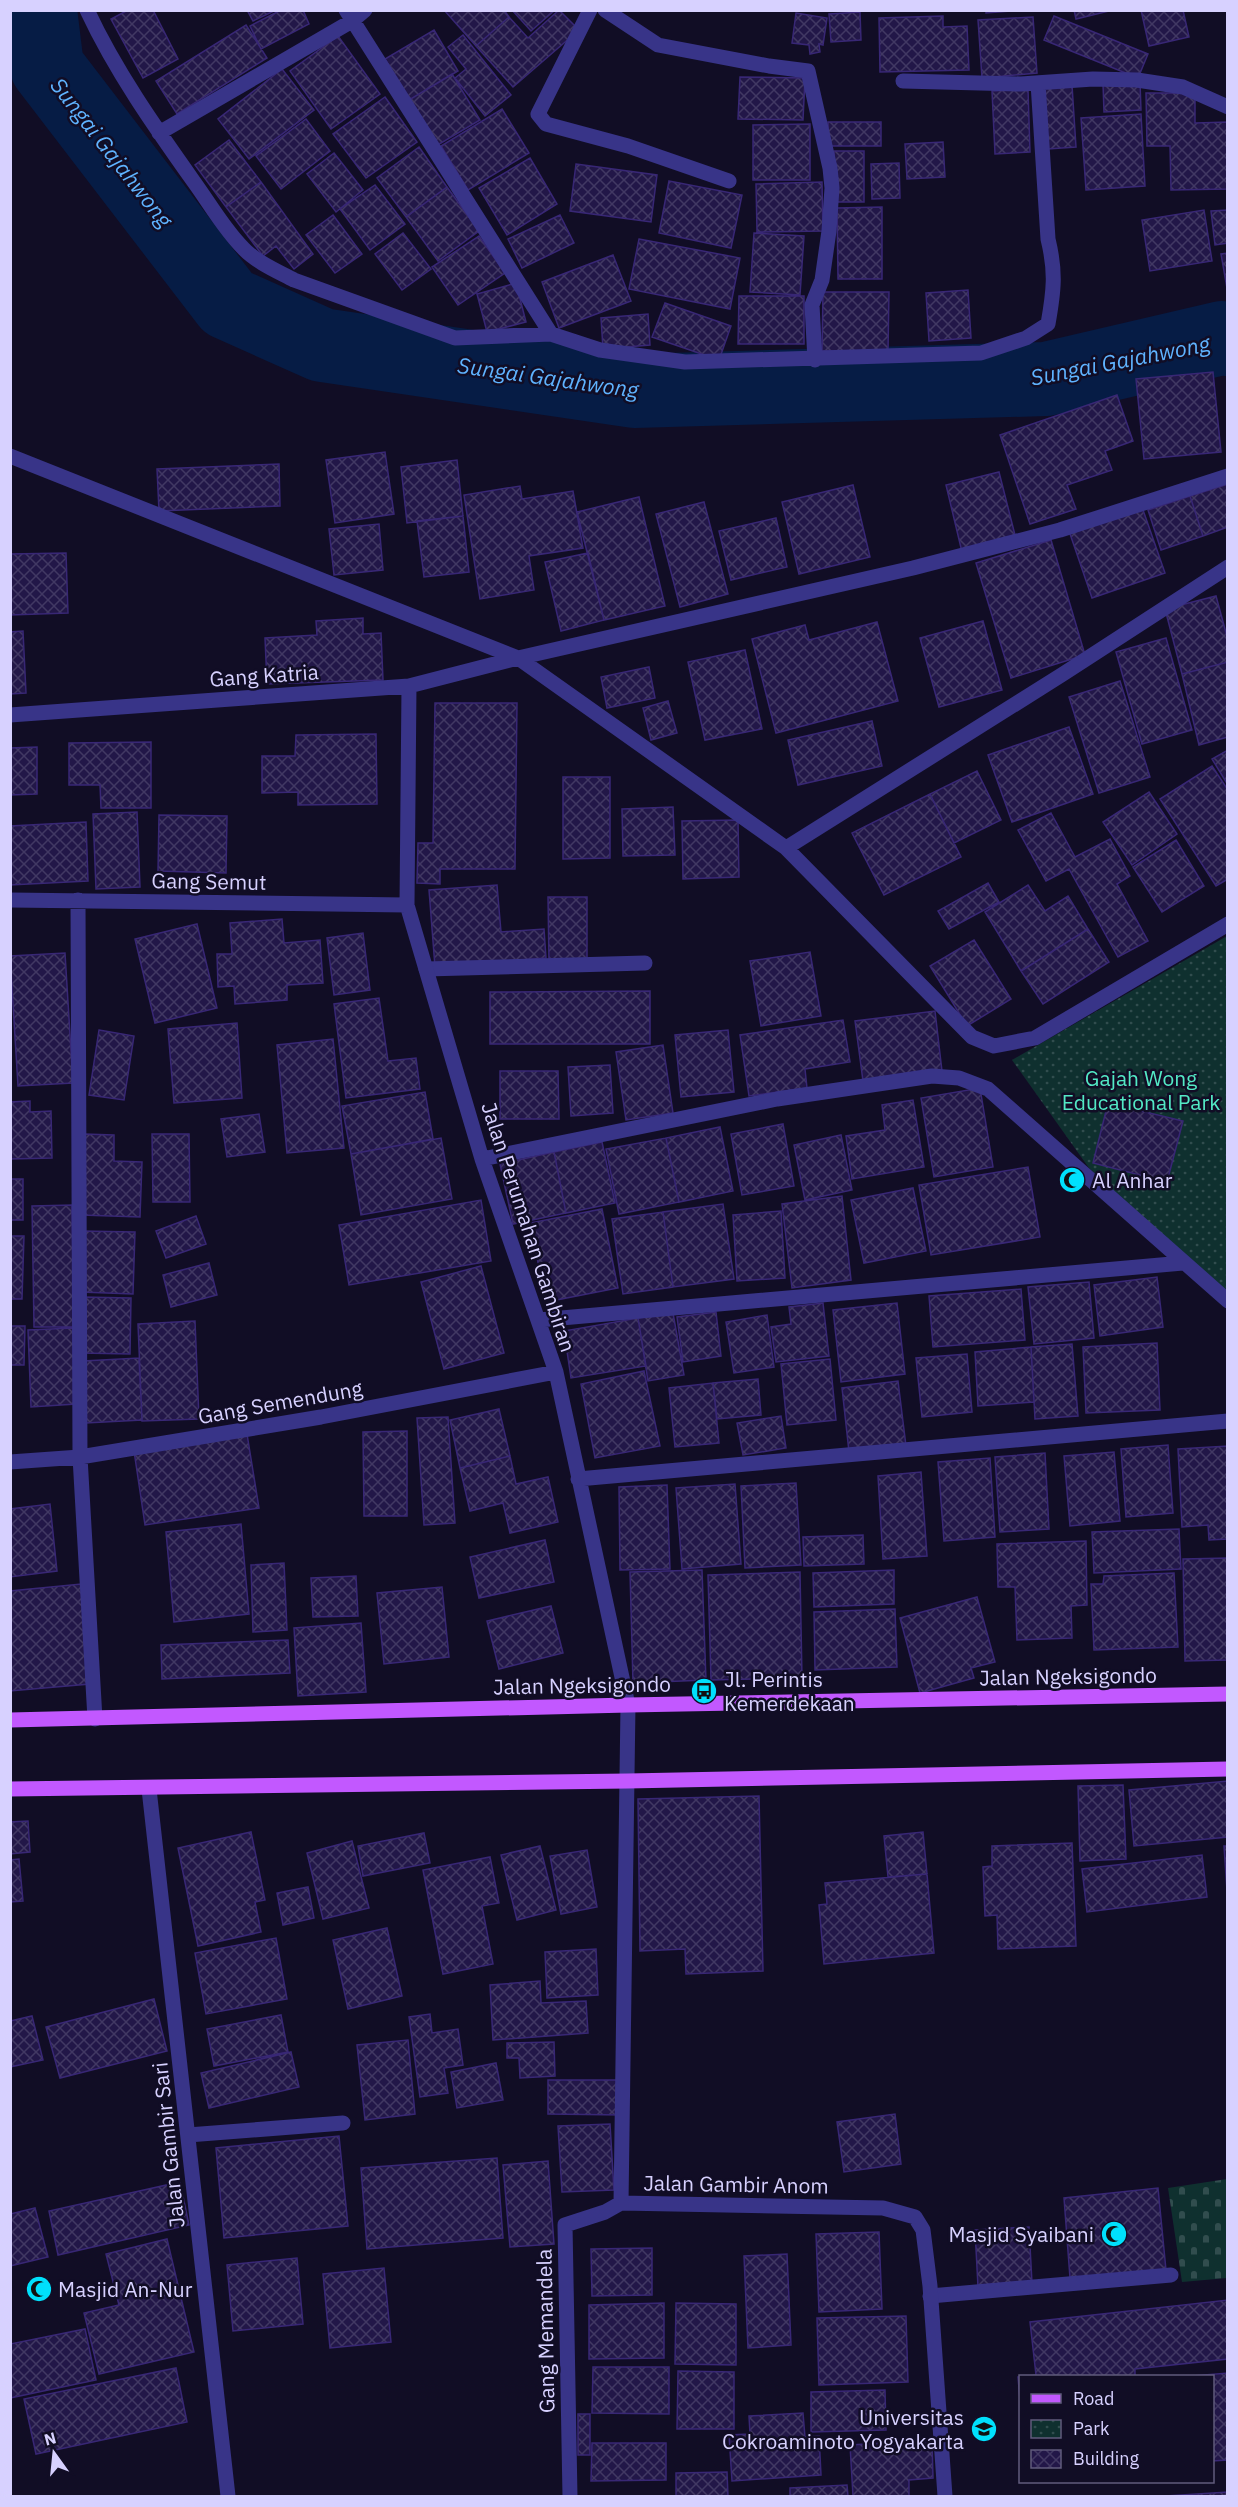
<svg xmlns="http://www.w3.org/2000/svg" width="1238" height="2507" font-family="'IBM Plex Sans',sans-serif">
  <defs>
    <pattern id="cemetery-stones" width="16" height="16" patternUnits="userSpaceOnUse" patternTransform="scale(1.5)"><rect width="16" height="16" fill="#0f302f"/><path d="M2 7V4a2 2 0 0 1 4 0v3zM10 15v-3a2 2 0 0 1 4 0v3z" fill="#314d4e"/></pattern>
    <pattern id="park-dots" width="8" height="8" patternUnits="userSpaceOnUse" patternTransform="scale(1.5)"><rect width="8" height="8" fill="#0f302f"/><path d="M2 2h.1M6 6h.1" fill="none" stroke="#314d4e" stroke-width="1.8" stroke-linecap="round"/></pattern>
    <pattern id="building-cross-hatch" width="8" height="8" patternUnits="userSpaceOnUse" patternTransform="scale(1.5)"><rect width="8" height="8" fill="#221748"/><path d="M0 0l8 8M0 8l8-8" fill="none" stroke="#413863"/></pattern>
  </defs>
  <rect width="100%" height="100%" fill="#110d25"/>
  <path fill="url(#cemetery-stones)" d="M1227,2179V2278L1182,2282L1168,2188Z"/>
  <path fill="url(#park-dots)" d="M1227,936V1299L1089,1168L1012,1060Z"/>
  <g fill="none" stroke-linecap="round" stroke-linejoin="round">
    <path stroke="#061c45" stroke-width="74" d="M40,10L47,67L228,303L322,345L634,391L1046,379L1222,338L1228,339"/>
  </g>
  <path fill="url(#building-cross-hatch)" stroke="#382775" stroke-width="1.5" d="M128,10H153L178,59L143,78L111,19Z
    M247,10H276L253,21Z
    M281,10H303L309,24L261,49L250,26Z
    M444,10H504L509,17L476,46Z
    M512,10H555L531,31Z
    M559,10L579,30L513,87L476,46L509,17L528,38Z
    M986,10H1025L986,13Z
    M1074,10H1113L1076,19Z
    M1141,10H1183L1189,37L1149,46Z
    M860,12L861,40L831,42L829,14Z
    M796,13L827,18L823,45L819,44L820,52L810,54L809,45L792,43Z
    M943,16V27L967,26L969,70L880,72L879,18Z
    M1054,16L1148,54L1138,78L1044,40Z
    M1033,17L1037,73L982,78L978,20Z
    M246,25L267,58L177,114L156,81Z
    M434,30L458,71L409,100L385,59Z
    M463,35L511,95L485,116L455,78L466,69L448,47Z
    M338,36L380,94L331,129L290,71Z
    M282,69L314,110L249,159L218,119Z
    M452,74L480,120L436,146L409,100Z
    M740,77L805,78L803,120L738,119Z
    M1140,82L1141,110L1104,112L1103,84Z
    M1072,85L1076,147L1048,149L1044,87Z
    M1028,89L1030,152L995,154L992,91Z
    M1146,93H1195V123L1228,122V189L1171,190L1170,146H1147Z
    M385,97L417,142L366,178L333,134Z
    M502,109L529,153L468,190L441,146Z
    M1141,114L1145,186L1086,190L1081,118Z
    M306,119L330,151L281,189L256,156Z
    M828,122H881V146H828Z
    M810,124V180H753V125Z
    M229,140L261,182L226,207L195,165Z
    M943,142L945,177L907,179L905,144Z
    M419,147L447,187L406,217L377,178Z
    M834,151H864V202H835Z
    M334,153L363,190L336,212L307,174Z
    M530,158L557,204L507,235L479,188Z
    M899,163L900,198L872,199L871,164Z
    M576,164L657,175L651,222L570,211Z
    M669,181L742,195L731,248L659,233Z
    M261,182L313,254L294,269L276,246L263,256L226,207Z
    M822,182L823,231L757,232L756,184Z
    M375,185L405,224L370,250L340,209Z
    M447,187L479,231L438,261L406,217Z
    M882,207V279H838L837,208Z
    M1204,210L1212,261L1150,271L1142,220Z
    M1228,210V243L1215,245L1211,211Z
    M333,215L362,254L335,273L306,235Z
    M560,215L574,243L522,268L508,239Z
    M403,233L431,269L402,290L375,254Z
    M754,233L804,236L800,295L750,292Z
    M479,236L505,273L458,305L432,267Z
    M639,239L740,258L730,309L629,289Z
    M1228,253V294L1221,254Z
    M613,255L631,301L559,328L542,282Z
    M516,283L526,322L487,332L477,294Z
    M968,290L971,338L929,341L926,293Z
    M823,292H889L888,351H822Z
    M739,296H804V344H738Z
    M665,303L731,326L719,360L652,337Z
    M648,314L650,345L603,349L601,318Z
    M1213,372L1221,452L1144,459L1136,379Z
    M1117,395L1133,441L1105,451L1112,470L1067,485L1076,509L1030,524L1000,435Z
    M385,452L394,514L335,523L326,460Z
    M457,460L463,516L407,523L401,467Z
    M279,464L280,506L159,511L157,469Z
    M999,472L1016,539L962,552L946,485Z
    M1228,484V527L1203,536L1190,496Z
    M853,485L870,557L799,574L782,502Z
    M520,486L522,499L573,491L583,548L529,556L534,590L480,599L464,495Z
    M1190,496L1203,536L1161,550L1148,510Z
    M639,497L665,606L604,620L577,512Z
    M704,502L728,594L680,607L656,514Z
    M1142,507L1165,573L1092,598L1069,531Z
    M463,516L469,572L424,577L417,521Z
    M776,518L787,567L731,580L719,531Z
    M379,524L383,570L334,575L329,529Z
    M1051,540L1085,655L1011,678L976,563Z
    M66,553L68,613L10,615V554Z
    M588,553L604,620L561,631L545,562Z
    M1216,596L1228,640V662L1182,674L1165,609Z
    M363,618V634L381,633L383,680L267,684L265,638L317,635L316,621Z
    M983,621L1002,690L939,707L920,638Z
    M877,622L898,701L776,733L752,639L805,625L809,640Z
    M23,631L26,693L10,694V632Z
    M1166,638L1192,730L1142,744L1116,652Z
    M745,650L762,729L705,740L688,662Z
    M1228,662V737L1199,745L1182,674Z
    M649,667L655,698L607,708L601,677Z
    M1120,681L1150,777L1099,793L1069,697Z
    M668,701L677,733L651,740L643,708Z
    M435,703H517L515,869H440V884L417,883L418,843H433Z
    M872,721L882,766L798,785L788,740Z
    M1069,727L1093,794L1012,822L988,755Z
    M376,734L377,804L298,805V792L262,793V756H295L296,735Z
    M151,742V808H101L100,785H69V743Z
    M37,747V794L10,795V748Z
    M1228,750V785L1212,759Z
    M1212,766L1228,790V879L1216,886L1160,799Z
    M977,771L1001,820L954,843L930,794Z
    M563,777H610V858L563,859Z
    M1149,792L1177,834L1132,865L1103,822Z
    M930,794L961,857L884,895L852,833Z
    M673,807L675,855L623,856L622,809Z
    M137,812L140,887L96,889L93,814Z
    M1051,813L1075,857L1110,839L1130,876L1117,884L1148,941L1118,957L1069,869L1046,881L1018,830Z
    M159,815L227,816L226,873L158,871Z
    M738,820L739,877L683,879L682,821Z
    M86,822L88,881L10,885V826Z
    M1176,840L1204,886L1162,912L1133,867Z
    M988,883L999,902L949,929L938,911Z
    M497,885L501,932L544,929L546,958L435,967L429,890Z
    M1028,885L1045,911L1068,896L1088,929L1021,971L985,912Z
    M548,897H587V964L549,963Z
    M282,919L284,943L320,940L323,983L287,985V1000L235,1004L234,986L218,987L217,954H232L230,923Z
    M197,924L217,1008L155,1023L135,939Z
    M1088,929L1109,962L1043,1004L1021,971Z
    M363,933L370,990L334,995L327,938Z
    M974,940L1011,999L967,1026L930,966Z
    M810,952L821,1016L761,1026L750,961Z
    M65,953L73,1083L18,1086L10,956Z
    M650,991V1044H490V992Z
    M379,998L388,1061L416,1058L420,1089L346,1098L334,1004Z
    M935,1011L942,1071L863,1081L855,1021Z
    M843,1020L850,1062L805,1069L807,1088L749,1096L740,1035Z
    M237,1023L242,1098L174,1103L168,1029Z
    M99,1030L134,1036L124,1100L89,1095Z
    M728,1030L734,1092L681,1097L675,1035Z
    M333,1039L344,1148L287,1153L277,1045Z
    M663,1045L673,1113L626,1120L616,1052Z
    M610,1065L613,1113L571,1116L568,1067Z
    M500,1071H558L559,1119H500Z
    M980,1088L993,1167L934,1177L921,1098Z
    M425,1092L433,1139L351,1154L342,1106Z
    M913,1100L924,1167L852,1179L846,1136L885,1130L882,1105Z
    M30,1101V1112L51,1111L52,1158L10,1159V1102Z
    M1108,1103L1183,1121L1167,1182L1093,1163Z
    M259,1114L265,1152L227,1157L221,1119Z
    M783,1124L794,1186L742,1195L731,1134Z
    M720,1127L733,1191L679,1202L666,1138Z
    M84,1134L114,1135V1161L142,1162L140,1217L81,1215Z
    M152,1134H189L190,1202H153Z
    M841,1135L852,1190L805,1200L794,1145Z
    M441,1138L452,1199L361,1215L351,1154Z
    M666,1138L679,1202L619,1214L606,1149Z
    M602,1142L615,1203L566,1213L554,1152Z
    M554,1152L566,1213L513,1224L500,1164Z
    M1028,1167L1040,1237L931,1255L919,1185Z
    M10,1179H23V1220H10Z
    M913,1188L926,1251L864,1263L851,1200Z
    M842,1196L851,1280L792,1288L782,1204Z
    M481,1200L491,1261L349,1285L339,1225Z
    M723,1204L734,1279L673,1287L663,1212Z
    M72,1205L74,1327H34L32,1206Z
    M602,1209L618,1288L546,1302L530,1223Z
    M781,1211L785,1278L737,1281L733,1215Z
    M663,1212L673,1287L623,1294L612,1219Z
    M196,1216L206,1244L166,1258L156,1231Z
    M82,1231L135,1232L133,1294L80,1292Z
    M10,1236H24L22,1299H10Z
    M209,1263L217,1295L171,1307L163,1275Z
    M481,1266L504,1353L444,1369L421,1282Z
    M1157,1277L1163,1327L1100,1336L1094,1285Z
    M1089,1282L1094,1338L1034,1344L1028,1287Z
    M1021,1289L1025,1340L933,1347L929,1296Z
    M83,1297L131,1298L130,1354L81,1353Z
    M823,1303L829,1356L776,1362L771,1327L791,1324L789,1307Z
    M897,1303L905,1374L841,1382L833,1310Z
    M716,1312L721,1356L683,1362L677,1317Z
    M673,1313L684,1375L648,1381L638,1318Z
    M767,1315L774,1367L734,1373L726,1322Z
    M638,1318L646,1366L571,1378L564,1331Z
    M195,1321L199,1419L142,1421L138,1324Z
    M10,1326H25L24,1365H10Z
    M73,1328L76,1404L31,1407L28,1330Z
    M1157,1343L1160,1410L1086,1413L1083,1347Z
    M1072,1344L1078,1416L1035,1419L1031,1347Z
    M1031,1347L1034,1402L978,1406L975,1352Z
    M967,1354L972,1412L922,1417L916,1358Z
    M139,1358L142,1420L86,1423L83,1361Z
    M830,1359L836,1420L787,1425L781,1364Z
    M644,1371L660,1446L595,1458L581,1384Z
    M758,1379L761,1415L717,1419L713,1383Z
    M898,1381L906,1446L849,1452L842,1388Z
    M713,1383L719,1443L675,1447L669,1388Z
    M499,1409L510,1456L460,1468L450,1420Z
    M781,1416L786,1448L743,1455L737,1423Z
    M448,1417L455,1523L424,1525L417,1418Z
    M407,1431V1516H364L363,1432Z
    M247,1434L259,1508L145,1525L134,1451Z
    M1168,1445L1173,1513L1126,1517L1121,1449Z
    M1228,1446V1539L1209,1540L1208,1525L1182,1527L1178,1449Z
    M1114,1452L1120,1521L1070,1526L1064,1456Z
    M1045,1453L1049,1529L1000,1532L995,1457Z
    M510,1456L516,1484L548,1477L558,1522L510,1533L503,1503L470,1511L460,1468Z
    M990,1458L995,1537L944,1541L938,1462Z
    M921,1472L927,1556L883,1559L878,1476Z
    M796,1483L801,1565L745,1568L741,1486Z
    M735,1484L741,1564L682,1569L676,1488Z
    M667,1485L670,1569L620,1570L619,1487Z
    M50,1504L57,1571L10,1577V1509Z
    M241,1524L249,1614L174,1622L166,1532Z
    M1179,1529L1181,1569L1094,1573L1092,1532Z
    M863,1535L864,1564L804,1566L803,1537Z
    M545,1540L554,1582L479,1598L470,1557Z
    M1086,1541L1087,1605L1071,1606L1072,1638L1017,1640L1015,1587H998L997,1544Z
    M1228,1558V1660L1185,1661L1183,1559Z
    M284,1563L287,1630L253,1632L251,1565Z
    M702,1570L706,1680L633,1683L630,1572Z
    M894,1570V1604L814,1607L813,1573Z
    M800,1572L802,1678L711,1680L708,1575Z
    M1174,1573L1178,1647L1094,1650L1091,1584H1103L1104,1576Z
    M356,1576L358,1616L313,1617L311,1578Z
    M81,1584L90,1684L10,1691V1591Z
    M442,1587L449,1657L384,1664L377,1593Z
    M977,1597L995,1662L971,1668L974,1678L920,1693L900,1618Z
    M551,1606L563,1653L499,1669L487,1621Z
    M895,1609L897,1667L815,1670L814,1612Z
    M361,1623L366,1692L298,1696L294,1628Z
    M288,1640L290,1673L162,1679L161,1645Z
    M1228,1781V1837L1134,1846L1129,1790Z
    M1123,1785L1126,1859L1080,1861L1078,1786Z
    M759,1796L763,1971L686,1974L685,1949L640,1951L638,1799Z
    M28,1821L30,1852L10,1854V1822Z
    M251,1832L265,1900L255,1902L261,1932L198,1946L178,1848Z
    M923,1832L927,1874L888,1877L884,1836Z
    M424,1833L430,1863L363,1876L358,1846Z
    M352,1841L369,1908L323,1919L307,1853Z
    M1072,1843L1076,1946L998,1949L997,1915L985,1916L983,1867L992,1866V1846Z
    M540,1846L556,1910L517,1920L501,1855Z
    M1224,1846H1228L1227,1891Z
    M587,1850L597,1907L561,1914L550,1856Z
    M1202,1855L1207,1897L1087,1912L1082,1869Z
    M490,1857L499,1903L482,1906L493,1964L443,1974L423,1870Z
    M19,1859L23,1901L10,1902V1860Z
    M927,1874L934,1953L824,1964L819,1905L827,1904L825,1883Z
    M308,1887L314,1918L283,1925L277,1893Z
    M387,1928L402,1996L348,2009L333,1940Z
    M276,1938L287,1999L206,2014L195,1953Z
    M596,1949L598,1995L547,1998L545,1952Z
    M540,1981L541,2003L586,2001L588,2033L493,2040L490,1985Z
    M154,1999L167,2051L60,2078L46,2027Z
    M430,2014L432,2033L458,2029L463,2065L444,2068L448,2093L420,2097L409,2017Z
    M281,2015L288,2052L214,2066L207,2029Z
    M32,2016L43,2060L10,2067V2021Z
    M408,2040L415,2114L365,2120L357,2045Z
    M554,2042L555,2076L520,2078L519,2058H507V2043Z
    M291,2052L299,2087L209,2108L201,2073Z
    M496,2063L503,2100L457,2108L451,2072Z
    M548,2080H622V2115L548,2114Z
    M895,2114L901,2164L844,2172L837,2122Z
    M610,2124L614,2190L562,2192L558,2126Z
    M339,2136L348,2226L224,2238L216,2148Z
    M497,2158L503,2238L367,2249L361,2168Z
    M548,2161L554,2244L510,2247L503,2165Z
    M180,2182L189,2225L58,2255L49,2211Z
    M1158,2188L1166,2270L1070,2278L1064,2198Z
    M35,2208L48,2257L10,2266V2214Z
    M1029,2227L1032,2283L978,2287L975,2230Z
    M879,2232L882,2309L819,2312L816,2234Z
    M167,2239L194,2352L99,2374L84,2313L119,2305L106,2254Z
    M652,2248V2295L592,2296L591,2249Z
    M787,2254L791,2345L748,2348L744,2256Z
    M297,2258L303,2324L233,2331L227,2265Z
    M384,2268L391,2342L330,2348L323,2274Z
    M1228,2300V2359L1135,2369V2376H1020V2400L1018,2377L1036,2375L1030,2322Z
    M664,2303V2358L589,2359V2305Z
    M676,2303L736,2304V2365L675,2364Z
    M906,2316L908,2382L819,2385L817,2318Z
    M85,2329L96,2380L10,2398V2344Z
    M593,2367H669V2414L592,2413Z
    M176,2368L187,2422L36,2454L24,2399Z
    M678,2371L734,2372V2429H677Z
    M1228,2373V2460L1212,2461V2376H1192Z
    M885,2390L886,2430L811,2432V2392Z
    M803,2413L805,2437L819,2436L821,2475L732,2481L729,2435L750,2434L749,2416Z
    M578,2414H590V2455H578Z
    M932,2440L933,2478L909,2480V2496H853L850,2445Z
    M592,2443H666V2480L591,2481Z
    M727,2472L728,2496H676V2473Z
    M847,2485L848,2496H790V2488Z
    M1228,2492V2496H1165Z"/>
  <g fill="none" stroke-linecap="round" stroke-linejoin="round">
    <path stroke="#383488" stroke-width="15" d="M426,969L645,963
      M930,2296L1171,2275"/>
    <path stroke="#383488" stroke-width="15" d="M87,10C116,72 155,127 194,182C210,204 224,229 243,248C256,262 277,271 294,280L455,338L551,334L600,350L685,362L981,353L1026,338L1048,324C1054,290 1056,272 1048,239L1038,83
      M346,10L551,334
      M590,10L538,114L546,124L628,146L729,181
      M605,10L658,45L769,66L808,71L830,168L832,188L829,231L822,280L812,305L815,360
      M903,81L1021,84L1093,79L1137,80L1183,87L1228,107
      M159,133L352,21L365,10
      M10,456L518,658L786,848L972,1037L994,1046L1035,1038L1228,924
      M409,686L407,905L482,1159L556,1372L628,1705L621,2203
      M10,715L409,686L518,658L913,568L1060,530L1228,476
      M786,848L1063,674L1228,567
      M10,900L407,905
      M78,900L80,1457L95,1719
      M482,1159L777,1099L932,1076L959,1078L988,1089L1228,1301
      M539,1320L1183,1263
      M10,1462L80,1457L321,1417L556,1372
      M578,1479L1228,1421
      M149,1789L228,2496
      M188,2135L343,2123
      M621,2203L883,2208L915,2217L923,2230L930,2286L945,2496
      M570,2496L565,2225L605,2212L621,2203"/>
    <path stroke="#c258ff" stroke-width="15" d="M10,1720L628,1705L1228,1694
      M10,1789L628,1781L1228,1769"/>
  </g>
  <defs>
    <g id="mosque-disc" transform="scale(1.35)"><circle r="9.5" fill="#00e0fc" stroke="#110d25"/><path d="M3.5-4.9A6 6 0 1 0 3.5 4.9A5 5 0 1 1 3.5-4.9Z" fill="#111"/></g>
    <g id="bus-disc" transform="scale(1.35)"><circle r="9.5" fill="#00e0fc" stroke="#110d25"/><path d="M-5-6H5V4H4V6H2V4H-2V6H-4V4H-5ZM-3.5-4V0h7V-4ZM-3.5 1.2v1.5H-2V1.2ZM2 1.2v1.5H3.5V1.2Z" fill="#111"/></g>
    <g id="university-disc" transform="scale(1.35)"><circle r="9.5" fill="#00e0fc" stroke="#110d25"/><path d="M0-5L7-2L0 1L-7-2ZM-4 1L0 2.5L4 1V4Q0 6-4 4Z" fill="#111"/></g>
  </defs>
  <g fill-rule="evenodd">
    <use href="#mosque-disc" x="1072" y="1180"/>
    <use href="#bus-disc" x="704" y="1691"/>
    <use href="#mosque-disc" x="1114" y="2234"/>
    <use href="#mosque-disc" x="39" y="2289"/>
    <use href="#university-disc" x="984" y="2429"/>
  </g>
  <g text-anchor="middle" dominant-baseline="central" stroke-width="5" stroke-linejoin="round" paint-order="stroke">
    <g font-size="21" fill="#d7d1ff" stroke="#110d25">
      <text transform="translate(264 675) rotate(-4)">Gang Katria</text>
      <text transform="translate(209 881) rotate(1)">Gang Semut</text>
      <text transform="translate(529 1227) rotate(72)">Jalan Perumahan Gambiran</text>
      <text transform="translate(280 1402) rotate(-10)">Gang Semendung</text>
      <text transform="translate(1068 1676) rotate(-1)">Jalan Ngeksigondo</text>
      <text transform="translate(582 1685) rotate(-1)">Jalan Ngeksigondo</text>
      <text transform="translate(168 2145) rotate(-96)">Jalan Gambir Sari</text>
      <text transform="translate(736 2184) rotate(1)">Jalan Gambir Anom</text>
      <text transform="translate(545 2331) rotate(-91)">Gang Memandela</text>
    </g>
    <g font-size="21" fill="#53e9c5" stroke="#110d25">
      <text x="1141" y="1078">Gajah Wong<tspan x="1141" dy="24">Educational Park</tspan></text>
    </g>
    <g font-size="21" fill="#d7d1ff" stroke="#110d25" text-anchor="start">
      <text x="1092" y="1180">Al Anhar</text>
      <text x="724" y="1679">Jl. Perintis<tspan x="724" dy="24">Kemerdekaan</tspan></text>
      <text x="1094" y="2234" text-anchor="end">Masjid Syaibani</text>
      <text x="58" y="2289">Masjid An-Nur</text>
      <text x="964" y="2417" text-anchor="end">Universitas<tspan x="964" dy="24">Cokroaminoto Yogyakarta</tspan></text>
    </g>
    <g font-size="22" font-style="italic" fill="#5fb3ff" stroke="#110d25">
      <text transform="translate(112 152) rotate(52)">Sungai Gajahwong</text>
      <text transform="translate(1120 360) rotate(-11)">Sungai Gajahwong</text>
      <text transform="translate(548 377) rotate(8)">Sungai Gajahwong</text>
    </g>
  </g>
  <rect width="1238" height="2507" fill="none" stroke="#d7d1ff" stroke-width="24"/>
  <rect x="1019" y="2375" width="195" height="108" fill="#110d25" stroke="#605b7c" stroke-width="1.5"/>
  <rect x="1031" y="2394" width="30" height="9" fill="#c258ff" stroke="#605b7c" stroke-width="1.5"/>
  <text x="1073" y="2405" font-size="18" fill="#d7d1ff">Road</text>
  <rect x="1031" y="2420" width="30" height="18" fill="url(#park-dots)" stroke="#605b7c" stroke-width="1.5"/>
  <text x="1073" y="2435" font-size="18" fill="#d7d1ff">Park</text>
  <rect x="1031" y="2450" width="30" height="18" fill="url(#building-cross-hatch)" stroke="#605b7c" stroke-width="1.5"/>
  <text x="1073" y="2465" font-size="18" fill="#d7d1ff">Building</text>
  <g transform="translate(54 2453) rotate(345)" stroke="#110d25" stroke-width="4.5" paint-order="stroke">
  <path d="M0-4.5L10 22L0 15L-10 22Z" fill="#d7d1ff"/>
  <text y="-9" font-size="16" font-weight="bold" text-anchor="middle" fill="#d7d1ff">N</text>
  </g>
</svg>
